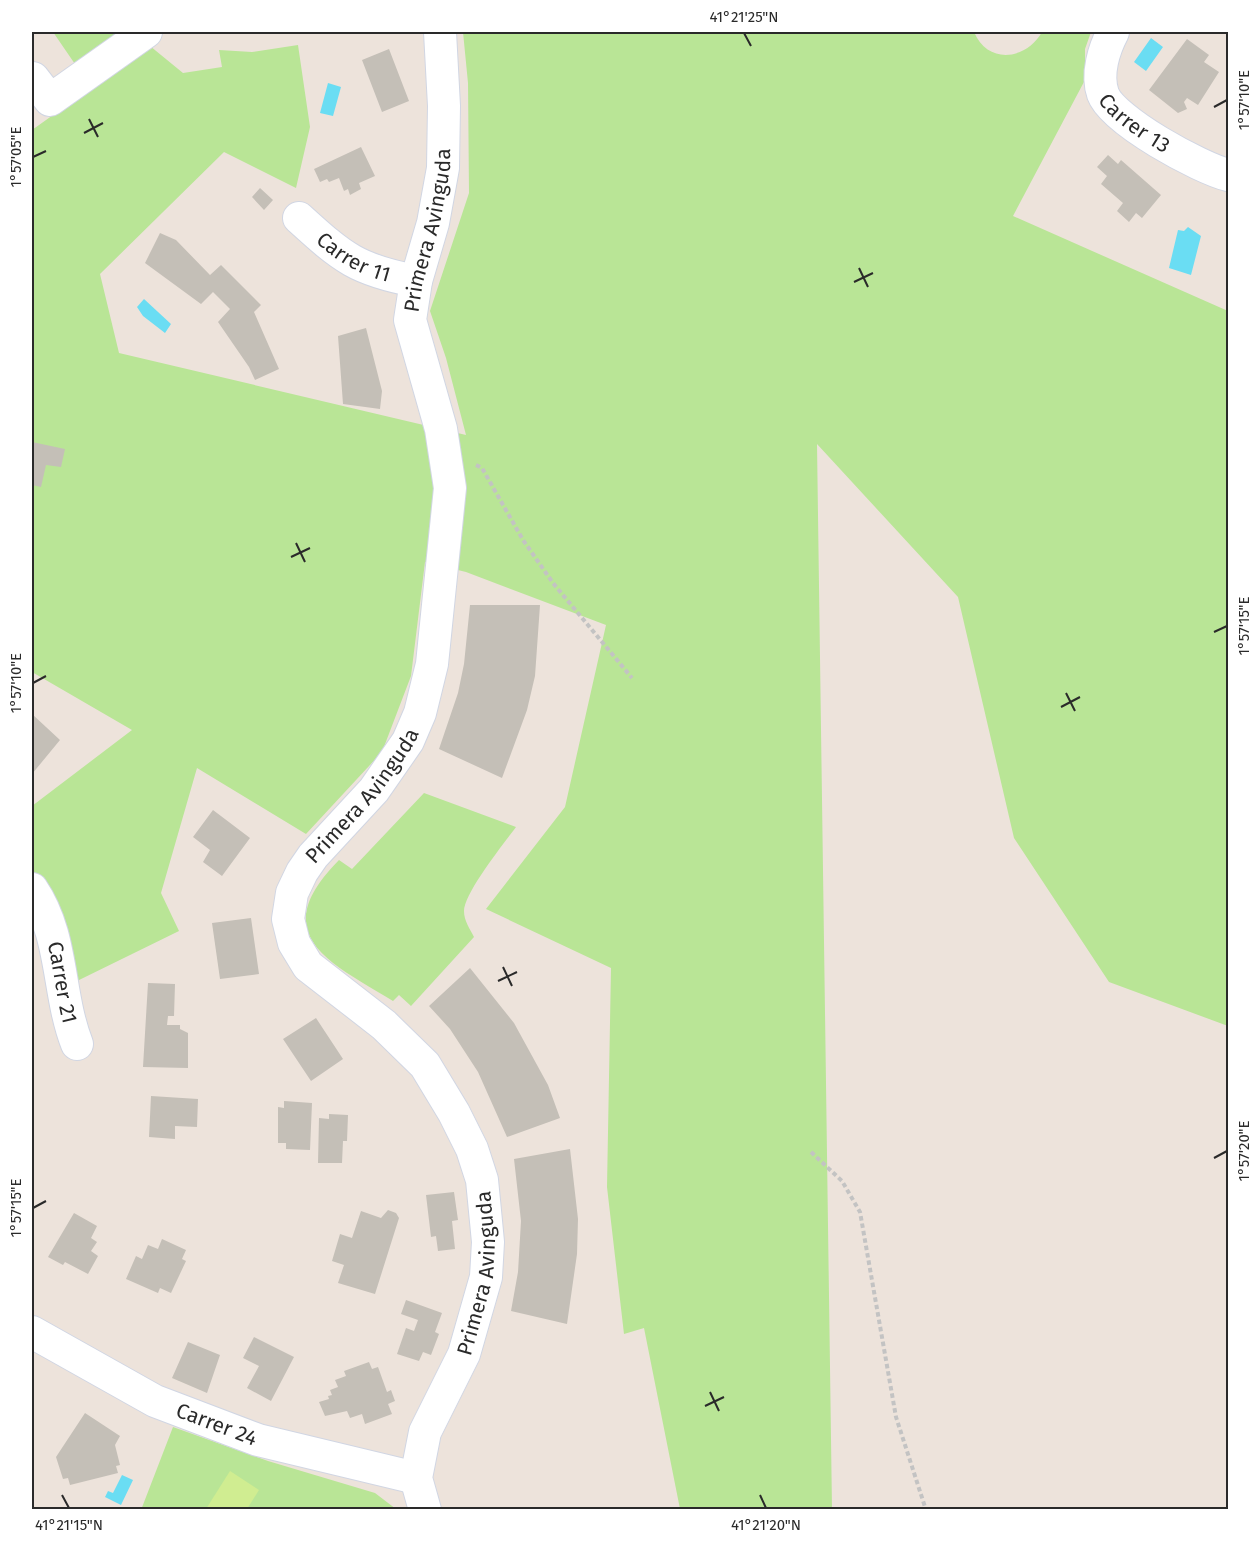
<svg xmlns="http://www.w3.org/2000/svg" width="1260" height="1541" font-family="'Fira Sans',sans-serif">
  <rect width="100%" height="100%" fill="#ede3db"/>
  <path fill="#b9e596" d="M53,32H127L77,67Z
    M463,32H974C988,65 1026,60 1042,32H1091L1085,49V80L1013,216L1228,311V1026L1109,982L1014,838L958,597L817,444L832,1509H680L644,1328L624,1334L607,1187L611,968L486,909L565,807L606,625L466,572L425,562L411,676L382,752L306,834L197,768L161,893L179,931L75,982L39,880L32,869V806L132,730L32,672V130L150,46L183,73L222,67L219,50L252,52L298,45L310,127L296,188L224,152L100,274L119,353L466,435L446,358L430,311L469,193L468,83Z
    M424,793L516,827C504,843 464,893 464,911C464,921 470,929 474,937L411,1006L399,995L393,1001C329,962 265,935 339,860L352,869Z
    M173,1427L268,1461L375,1493L396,1509L141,1510Z"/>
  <path fill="#d0ed91" d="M230,1471L259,1490L247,1509H206Z"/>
  <path fill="#6addf3" d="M1151,38L1163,47L1146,71L1134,62Z
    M328,83L341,87L333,116L320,113Z
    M1188,227L1201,236L1191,275L1169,268L1178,230L1184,231Z
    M144,299L171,324L165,333L143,316L137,307Z
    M122,1475L133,1480L121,1505L105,1497L108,1491L113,1493Z"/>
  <path fill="#c4bfb7" d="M1187,39L1209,55L1204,62L1219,72L1198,105L1187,98L1184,102L1187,109L1178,113L1149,90Z
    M389,49L409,101L382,112L362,60Z
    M361,147L375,176L359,183L361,189L350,195L348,189L344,191L339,178L329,182L327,179L320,182L314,169Z
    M1108,155L1118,164L1121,160L1161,195L1142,218L1136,213L1129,222L1117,211L1123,203L1101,184L1107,176L1097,167Z
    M260,188L273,200L264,210L252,197Z
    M160,233L176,240L210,275L221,265L261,305L254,312L279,369L255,380L249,367L218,322L230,309L213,292L201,304L145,263Z
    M366,328L382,391L380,409L343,404L338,336Z
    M32,442L65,449L61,467L46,465L41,487L32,485Z
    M470,605H540L535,676L527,710L502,778L439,749L458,693L464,664Z
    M32,714L60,740L32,774Z
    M213,810L250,838L222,876L203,862L210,850L193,837Z
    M251,918L259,974L220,979L212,923Z
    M470,968L514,1023L548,1085L560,1118L507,1137L478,1072L450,1029L429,1006Z
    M148,983L175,984L174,1016H168L167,1025H180V1029L188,1033V1068L143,1067Z
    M316,1018L343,1059L311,1081L283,1039Z
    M151,1096L198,1099L197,1127L175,1126V1139L149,1137Z
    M284,1101L312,1103L310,1150L286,1149V1143H278V1107L284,1108Z
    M329,1114L348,1115L347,1141H343L342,1163H318L319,1118L329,1119Z
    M570,1149L578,1219L577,1254L567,1324L511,1311L518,1272L521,1221L514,1159Z
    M454,1192L458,1220L452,1221L455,1249L438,1251L436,1236L431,1237L426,1195Z
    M388,1210L396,1213L399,1218L375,1294L338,1283L344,1265L332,1261L340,1234L352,1238L361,1211L381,1218Z
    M74,1213L97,1226L91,1238L97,1242L91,1251L98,1256L88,1274L65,1262L63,1265L48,1257Z
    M162,1239L186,1250L182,1259L186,1261L171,1293L160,1288L158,1293L126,1279L136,1256L142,1259L148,1245L158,1249Z
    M406,1300L442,1313L435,1332L439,1334L431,1355L423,1352L419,1361L397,1354L406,1328L414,1331L418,1320L401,1314Z
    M254,1337L294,1357L271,1401L247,1388L259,1366L243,1358Z
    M188,1342L220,1355L207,1393L172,1378Z
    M369,1362L372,1369L378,1367L387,1392L391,1390L395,1401L388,1404L392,1414L365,1424L362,1414L350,1418L347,1411L325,1416L319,1402L329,1399L328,1396L332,1395L330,1390L338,1387L335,1380L346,1376L344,1371Z
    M85,1413L120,1436L115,1445L120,1465L116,1466L118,1473L70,1485L68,1478L63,1479L56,1457Z"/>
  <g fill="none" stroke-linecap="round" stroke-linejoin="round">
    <g stroke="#d1d6e3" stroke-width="34">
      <g id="street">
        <path id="s1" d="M1113,32C1104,49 1096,74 1103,94C1113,121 1200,168 1228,175"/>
        <path d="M33,78L50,100L146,32"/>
        <path id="s2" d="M299,218C343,258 357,270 416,281"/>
        <path id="s3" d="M32,889C64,936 57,993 77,1044"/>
        <path id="s4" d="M32,1332L155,1401L258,1440L416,1478"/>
        <path id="s5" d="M425,1510L416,1478L425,1432L464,1354L486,1277L488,1242L482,1180L472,1149L454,1113L425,1065L384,1025L308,966L294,943L288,919L292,893L302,872L313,856L374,790L408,741L420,713L432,664L450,488L441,429L410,320L416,281L433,223L443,168L444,106L440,32"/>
      </g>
    </g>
    <path stroke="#c3c3c3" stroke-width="4" stroke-dasharray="4.5 3" stroke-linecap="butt" d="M476,465L482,468L523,540L553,583L632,678
      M811,1152L842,1181L860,1212L896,1417L926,1510"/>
    <use href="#street" stroke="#fff" stroke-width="32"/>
  </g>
  <path fill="none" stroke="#2a2a2a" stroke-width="2" d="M744,33L751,46M1214,107L1227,100M89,119L98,137M84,133L103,123M33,157L46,151M859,268L868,287M854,282L873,273M296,543L305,562M291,557L310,548M1214,632L1227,626M33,683L46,676M1066,693L1075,711M1061,707L1080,697M503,967L512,986M498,981L517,972M1214,1158L1227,1151M33,1208L46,1201M710,1392L719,1411M705,1406L724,1397M62,1495L69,1508M760,1495L766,1508"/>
  <g text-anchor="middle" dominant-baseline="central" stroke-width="4.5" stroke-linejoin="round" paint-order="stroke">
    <g font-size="21" fill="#2a2a2a" stroke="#fff">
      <text stroke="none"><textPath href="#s1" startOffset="108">Carrer 13</textPath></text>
      <text stroke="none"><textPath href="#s5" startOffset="1420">Primera Avinguda</textPath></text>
      <text stroke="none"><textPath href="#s2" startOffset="68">Carrer 11</textPath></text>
      <text stroke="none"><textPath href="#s5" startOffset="826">Primera Avinguda</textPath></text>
      <text stroke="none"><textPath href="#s3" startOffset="99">Carrer 21</textPath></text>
      <text stroke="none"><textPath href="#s5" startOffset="250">Primera Avinguda</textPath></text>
      <text stroke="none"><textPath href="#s4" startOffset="207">Carrer 24</textPath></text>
    </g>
  </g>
  <rect width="1260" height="1541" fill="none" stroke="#ffffff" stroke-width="66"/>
  <rect x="33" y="33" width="1194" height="1475" fill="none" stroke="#2a2a2a" stroke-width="2"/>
  <g font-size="15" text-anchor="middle" fill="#2a2a2a">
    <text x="744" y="22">41°21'25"N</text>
    <text transform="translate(1244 100) rotate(-90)" y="5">1°57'10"E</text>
    <text transform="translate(16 157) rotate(-90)" y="5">1°57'05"E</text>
    <text transform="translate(1244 626) rotate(-90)" y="5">1°57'15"E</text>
    <text transform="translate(16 683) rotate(-90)" y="5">1°57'10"E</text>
    <text transform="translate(1244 1151) rotate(-90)" y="5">1°57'20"E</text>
    <text transform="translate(16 1208) rotate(-90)" y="5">1°57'15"E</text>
    <text x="69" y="1530">41°21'15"N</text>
    <text x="766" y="1530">41°21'20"N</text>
  </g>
</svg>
